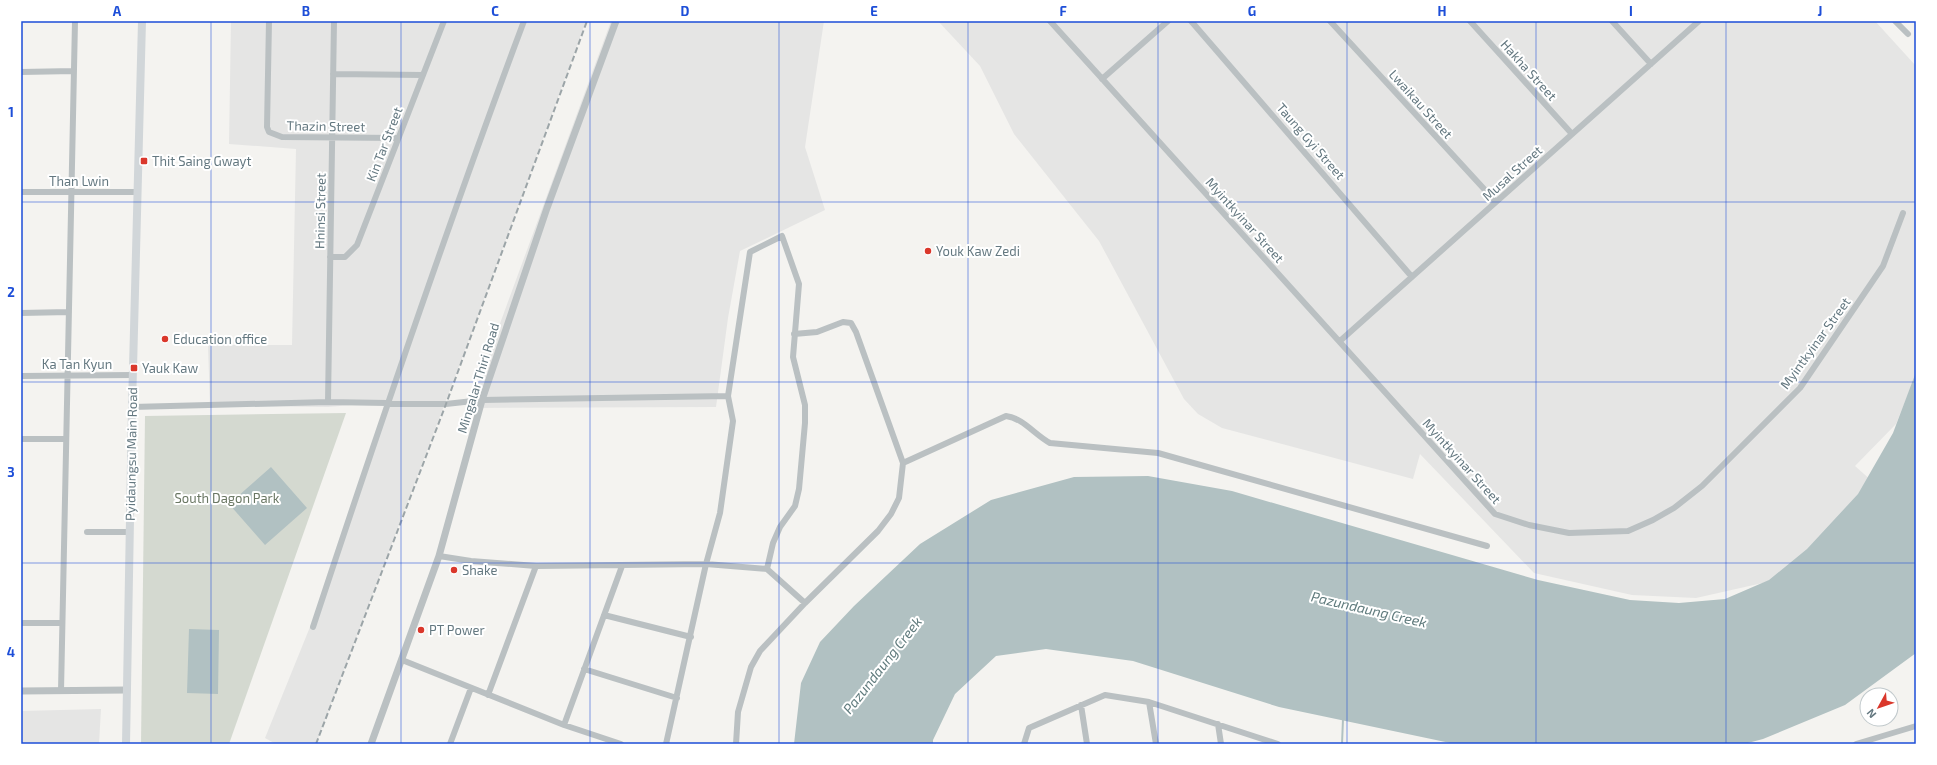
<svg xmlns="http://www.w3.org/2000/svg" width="1937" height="765" font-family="'Exo 2',sans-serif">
  <rect width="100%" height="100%" fill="#f4f3f0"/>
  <path fill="#e5e5e4" d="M231,21H586L476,321L316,744H276L265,738L327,585L387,402L328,407L210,406L208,345H292L296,149L229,144Z
    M611,21H824L805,147L825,210L740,251L728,318L716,407L469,408Z
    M938,21H1875L1916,66V375L1896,424L1855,466L1873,482L1819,544L1767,582L1696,598L1632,595L1534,573L1420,454L1413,479L1222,428L1198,414L1184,399L1099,241L1014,134L980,66Z
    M101,709L99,744H21V711Z"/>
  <path fill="#d4d9d0" d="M346,413L229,744H141L145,416Z"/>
  <path fill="#b1c1c2" d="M1916,372V653L1845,705L1763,739L1744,744H1455L1279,707L1133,661L1046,649L996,656L955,694L933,740V744H794L801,683L820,642L854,606L920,544L991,500L1074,477L1148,476L1232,491L1538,580L1630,600L1679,603L1725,599L1769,580L1807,549L1858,494L1893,433Z
    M271,467L307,508L265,545L229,504Z
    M189,629L219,630L218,694L187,693Z"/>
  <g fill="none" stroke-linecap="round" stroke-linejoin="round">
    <path stroke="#b1c1c2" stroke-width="2" d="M1342,744L1343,719"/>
    <path stroke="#bac0c2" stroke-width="6" d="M269,21L267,127L269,132L282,137L398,138
      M1050,21L1495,514L1529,525L1569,533L1628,531L1653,520L1674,508L1702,486L1800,388L1883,266L1903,213
      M1191,21L1412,277
      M1330,21L1496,202
      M1470,21L1572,134
      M1612,21L1651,64
      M1895,21L1908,34
      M21,72L74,71
      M333,74L423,75
      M1102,79L1168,21
      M21,192H137
      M330,257H345L357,245L444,21
      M21,313L69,312
      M1340,341L1699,21
      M21,376L132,375
      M328,402L334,21
      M132,407L328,402L446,404L482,400L728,396
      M21,439H66
      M903,463L1006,416C1023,418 1035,435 1050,443L1158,453L1487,546
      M87,532H130
      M439,556L471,561L536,566L706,564L767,569L805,603
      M604,615L691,637
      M21,623H62
      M313,627C380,424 449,221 524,21
      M402,660L564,725L621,744
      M584,669L677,698
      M61,691L75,21
      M488,695L536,566
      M1149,702L1156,744
      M1081,705L1087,744
      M1218,724L1221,744
      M564,725L622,566
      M450,744L471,688
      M666,744L706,564L720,513L733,421L728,396L750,252L782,236L799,284L793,357L805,405V423L799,489L795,506L780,527L773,543L767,569
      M736,744L738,712L751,667L760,651L805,603L878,531L891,514L899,498L903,463L856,332L851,323L843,322L817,332L794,334
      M1024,744L1029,728L1105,695L1149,702L1278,744
      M1856,744L1916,726"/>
    <path stroke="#bac0c2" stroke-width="7" d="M21,691L127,690
      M371,744L439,556L482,400L547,208L616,21"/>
    <path stroke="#d1d6d9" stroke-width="8" d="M126,744L132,407L142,21"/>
    <path stroke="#9ca5a8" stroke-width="2" stroke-dasharray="6 3" stroke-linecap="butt" d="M316,744L446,404L587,21"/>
  </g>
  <path fill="none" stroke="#1d4ed8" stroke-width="1" stroke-opacity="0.55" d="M211,21V744M401,21V744M590,21V744M779,21V744M968,21V744M1158,21V744M1347,21V744M1536,21V744M1726,21V744M21,202H1916M21,382H1916M21,563H1916"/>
  <g fill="#da372b" stroke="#fff" stroke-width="1.5">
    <rect x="140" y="157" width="8" height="8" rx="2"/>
    <circle cx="928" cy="251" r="4"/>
    <circle cx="165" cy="339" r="4"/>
    <rect x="130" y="364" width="8" height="8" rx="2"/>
    <circle cx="454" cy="570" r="4"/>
    <circle cx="421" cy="630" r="4"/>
  </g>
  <g text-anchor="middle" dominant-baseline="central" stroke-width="4" stroke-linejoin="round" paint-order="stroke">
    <g font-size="13" fill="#647880" stroke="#fff">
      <text transform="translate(1529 70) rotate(48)">Hakha Street</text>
      <text transform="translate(1421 104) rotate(48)">Lwaikau Street</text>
      <text transform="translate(326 126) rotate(1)">Thazin Street</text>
      <text transform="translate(1311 141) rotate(49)">Taung Gyi Street</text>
      <text transform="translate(384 144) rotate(-69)">Kin Tar Street</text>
      <text transform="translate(1512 173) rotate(-42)">Musal Street</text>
      <text x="79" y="181">Than Lwin</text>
      <text transform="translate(320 211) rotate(-89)">Hninsi Street</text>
      <text transform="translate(1245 220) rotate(48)">Myintkyinar Street</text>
      <text transform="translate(1815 343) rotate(-54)">Myintkyinar Street</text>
      <text x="77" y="364">Ka Tan Kyun</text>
      <text transform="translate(478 378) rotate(-73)">Mingalar Thiri Road</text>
      <text transform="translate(131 454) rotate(-89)">Pyidaungsu Main Road</text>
      <text transform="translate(1462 461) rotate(48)">Myintkyinar Street</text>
    </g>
    <g font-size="13" fill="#647880" stroke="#fff" text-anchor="start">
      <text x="152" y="161">Thit Saing Gwayt</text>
      <text x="936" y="251">Youk Kaw Zedi</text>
      <text x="173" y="339">Education office</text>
      <text x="142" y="368">Yauk Kaw</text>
      <text x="462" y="570">Shake</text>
      <text x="429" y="630">PT Power</text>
    </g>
    <g font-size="13" fill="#6a7763" stroke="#fff">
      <text x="227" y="498">South Dagon Park</text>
    </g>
    <g font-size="14" font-style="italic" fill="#607b7d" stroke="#fff">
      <text transform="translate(1369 609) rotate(13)">Pazundaung Creek</text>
      <text transform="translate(882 665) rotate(-52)">Pazundaung Creek</text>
    </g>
  </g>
  <rect width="1937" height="765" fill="none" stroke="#ffffff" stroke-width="44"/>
  <g transform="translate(1879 707) rotate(230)"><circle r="19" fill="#ffffff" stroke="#c1c9cc"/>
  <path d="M0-3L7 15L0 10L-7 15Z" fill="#da372b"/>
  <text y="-6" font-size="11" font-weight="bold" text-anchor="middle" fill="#647880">N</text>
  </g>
  <rect x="22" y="22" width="1893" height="721" fill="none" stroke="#1d4ed8" stroke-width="1.5"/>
  <g font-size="13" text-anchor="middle" font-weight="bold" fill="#1d4ed8">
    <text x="117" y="16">A</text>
    <text x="306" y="16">B</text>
    <text x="495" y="16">C</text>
    <text x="685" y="16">D</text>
    <text x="874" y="16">E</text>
    <text x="1063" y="16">F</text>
    <text x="1252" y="16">G</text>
    <text x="1442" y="16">H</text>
    <text x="1631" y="16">I</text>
    <text x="1820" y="16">J</text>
    <text x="11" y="117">1</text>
    <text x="11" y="297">2</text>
    <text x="11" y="477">3</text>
    <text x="11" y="657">4</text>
  </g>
</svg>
